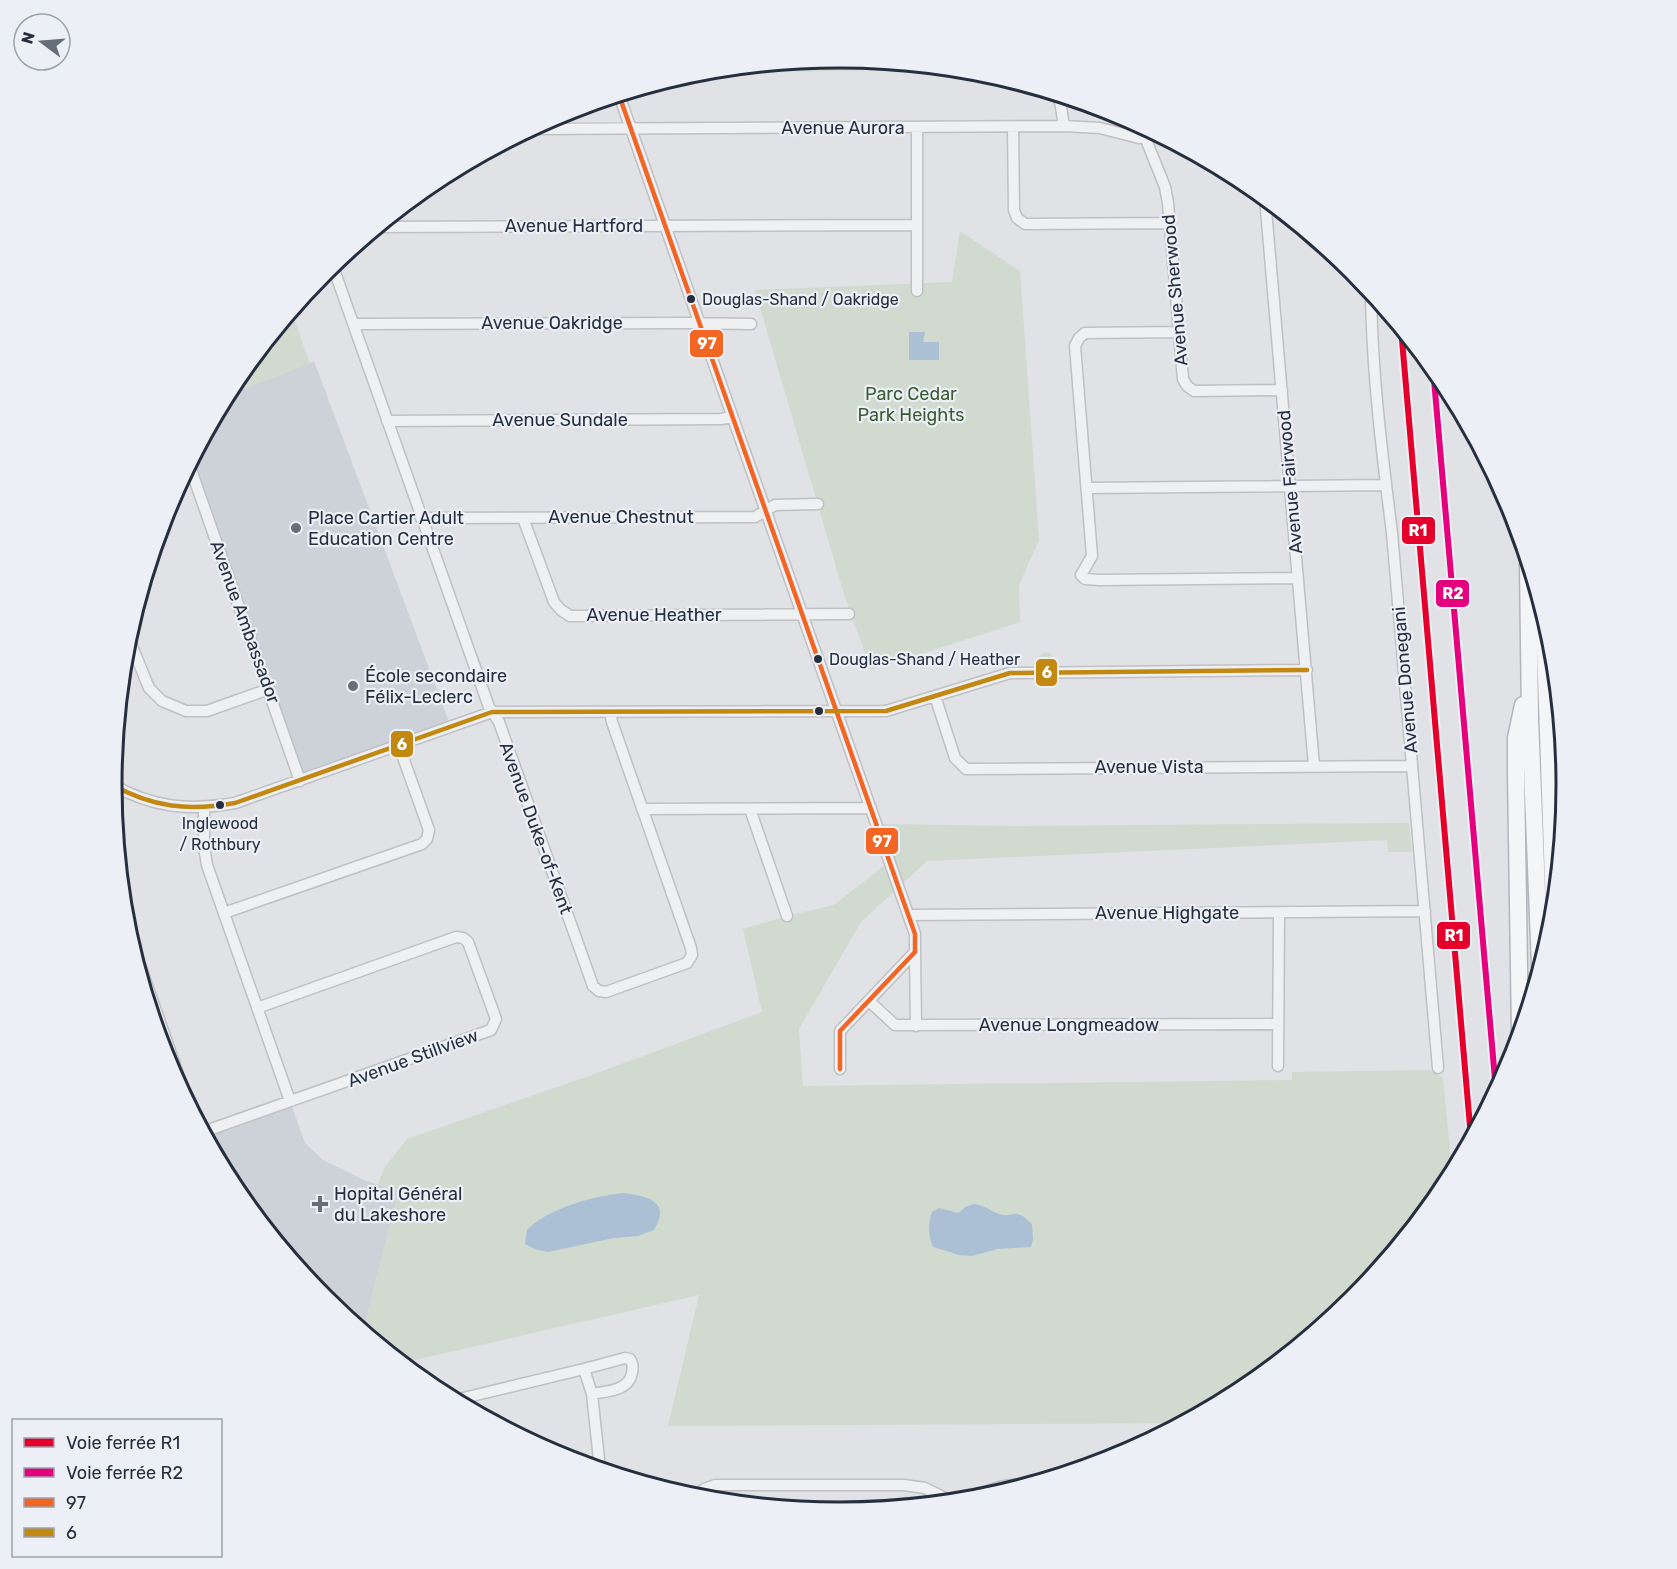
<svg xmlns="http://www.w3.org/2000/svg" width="1677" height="1569" font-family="Rubik,sans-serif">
  <rect width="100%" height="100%" fill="#e0e2e5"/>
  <path fill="#cdd2d9" d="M314,361L451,727L300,781L190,461L225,396Z
    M290,1101L305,1143L323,1160L364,1180L399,1191L363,1331L324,1299L233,1188L203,1132Z"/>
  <path fill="#d0dacf" d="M839,57L957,69L691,73L697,71Z
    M960,231L1020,271L1039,540L1019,585L1020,622L871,670L843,591L755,290L952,282Z
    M291,310L310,364L225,396L234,380Z
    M1046,652L1051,654L1052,667H1039V656Z
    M1409,823L1412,852H1388L1387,840L927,861L861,922L799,1029L803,1086L1292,1080V1072L1430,1070L1443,1078L1452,1173L1443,1189L1353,1299L1242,1390L1180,1423L668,1426L699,1295L402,1363L363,1331L399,1191L378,1184L385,1167L407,1139L589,1076L762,1012L743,929L787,916L834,905L890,861L877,824L1015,826Z"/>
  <path fill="#abc0d4" d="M909,332H925L923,342H939V360H909Z
    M623,1193C646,1196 672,1200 654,1230L638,1236L614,1238L548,1252L535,1249L525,1244L527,1230C548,1208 594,1196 623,1193Z
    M974,1204C984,1205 988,1210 997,1213C1011,1220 1014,1205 1032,1224L1033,1239L1031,1247L997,1249L972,1256L959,1255L933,1247C928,1237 928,1222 932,1212L939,1208L959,1213L965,1207Z"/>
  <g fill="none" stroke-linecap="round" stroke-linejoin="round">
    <g stroke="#bec0c3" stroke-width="13">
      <path id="minor" d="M619,95L915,934V952L840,1031V1069
        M1059,95L1064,126
        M917,127V291
        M1013,127L1014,210L1017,218L1025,224L1170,223
        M528,129L1064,126L1100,128L1139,138L1155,133
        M1145,137L1165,187L1168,203L1183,379L1187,386L1194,391L1282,390
        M1265,198L1314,766
        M377,227L916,225
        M332,264L489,707L499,722L593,986L599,991L606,992L687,963L692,955L691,948L612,722L610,712
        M1371,292C1372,373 1382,453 1392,533L1438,1068
        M353,324L687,323L751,324
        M1179,332L1085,333L1079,338L1075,346L1092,556L1081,575L1085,579L1100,580L1298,578
        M387,421L721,419L732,417
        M189,464L300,781
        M1087,488L1385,485
        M421,518L755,517L775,505L818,504
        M523,518L554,602L561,610L570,616L849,614
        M127,634L149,688L162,701L186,711H207L269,689
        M935,696L955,758L966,769L1412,766
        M111,784C153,808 189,811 235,803L492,712L886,711L1010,673L1307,670
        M204,809V847L207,865L290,1101
        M642,809L871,808
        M750,809L787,916
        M114,813L120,789
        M224,913L422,844L427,839L429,830L399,746
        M909,915L1425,911
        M125,922L190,1108
        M915,952L916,1026
        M869,1001L895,1025L1278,1024
        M1278,1066L1279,913
        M203,1132L491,1030L496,1019L468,942L463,938L456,937L257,1008
        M584,1369L625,1358L630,1359C633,1364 633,1367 632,1373C629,1391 607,1391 592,1394
        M455,1400L584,1369L592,1394L600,1469
        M695,1498L704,1489L715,1485H904L925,1488L951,1501
        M977,1498C993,1486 1008,1484 1027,1484"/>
    </g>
    <g stroke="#b2b5ba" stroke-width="19">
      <path id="highway" d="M1528,564L1530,719L1540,966
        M1544,616L1554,909
        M1565,771V790
        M1520,1033L1516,774V738L1523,705"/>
    </g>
    <use href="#minor" stroke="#eff0f2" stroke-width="10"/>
    <use href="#highway" stroke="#f4f5f6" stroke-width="16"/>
    <g stroke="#ecf0f6" stroke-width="9">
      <path id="bus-1" d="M619,95L915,934V952L840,1031V1069"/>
    </g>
    <g stroke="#ecf0f6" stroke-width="9">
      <path id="bus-2" d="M111,784C153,808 189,811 235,803L492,712L886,711L1010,673L1307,670"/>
    </g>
    <use href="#bus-1" stroke="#f26522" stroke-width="4.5"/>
    <use href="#bus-2" stroke="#c28810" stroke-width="4.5"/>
    <g stroke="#ecf0f6" stroke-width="10">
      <path id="rail-1" d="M1401,328L1471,1138"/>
    </g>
    <g stroke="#ecf0f6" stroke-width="10">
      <path id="rail-2" d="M1433,368L1496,1091"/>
    </g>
    <use href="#rail-1" stroke="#e4002b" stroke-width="6"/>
    <use href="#rail-2" stroke="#e5007d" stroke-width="6"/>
  </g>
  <g fill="#252f40" stroke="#ecf0f6" stroke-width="2">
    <circle cx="691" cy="299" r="5"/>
    <circle cx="818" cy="659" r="5"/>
    <circle cx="819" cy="711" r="5"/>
    <circle cx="220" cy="805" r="5"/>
  </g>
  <g fill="#666e7a" stroke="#ecf0f6" stroke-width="2">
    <circle cx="296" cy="528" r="6"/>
    <circle cx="353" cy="686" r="6"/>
    <path d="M317 1195h6v6h6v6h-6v6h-6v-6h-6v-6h6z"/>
  </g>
  <g text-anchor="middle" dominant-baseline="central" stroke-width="4.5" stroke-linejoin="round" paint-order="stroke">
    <g font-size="16" fill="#252f40" stroke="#ecf0f6" text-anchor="start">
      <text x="702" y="299">Douglas-Shand / Oakridge</text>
      <text x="829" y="659">Douglas-Shand / Heather</text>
      <text x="220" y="823" text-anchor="middle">Inglewood<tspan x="220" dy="21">/ Rothbury</tspan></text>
    </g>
    <g font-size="18" fill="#252f40" stroke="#ecf0f6">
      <text x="843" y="128">Avenue Aurora</text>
      <text x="574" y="226">Avenue Hartford</text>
      <text transform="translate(1175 290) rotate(-95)">Avenue Sherwood</text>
      <text x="552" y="323">Avenue Oakridge</text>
      <text x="560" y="420">Avenue Sundale</text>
      <text transform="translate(1290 482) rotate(-95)">Avenue Fairwood</text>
      <text x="621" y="517">Avenue Chestnut</text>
      <text x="654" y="615">Avenue Heather</text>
      <text transform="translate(245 622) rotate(70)">Avenue Ambassador</text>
      <text transform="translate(1405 680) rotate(-95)">Avenue Donegani</text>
      <text x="1149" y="767">Avenue Vista</text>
      <text transform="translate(536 828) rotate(70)">Avenue Duke-of-Kent</text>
      <text x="1167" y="913">Avenue Highgate</text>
      <text x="1069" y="1025">Avenue Longmeadow</text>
      <text transform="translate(413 1058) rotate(-20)">Avenue Stillview</text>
    </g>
    <g font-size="18" fill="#3a5d31" stroke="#ecf0f6">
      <text x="911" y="394">Parc Cedar<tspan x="911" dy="21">Park Heights</tspan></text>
    </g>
    <g font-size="18" fill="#252f40" stroke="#ecf0f6" text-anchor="start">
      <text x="308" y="518">Place Cartier Adult<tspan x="308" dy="21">Education Centre</tspan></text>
      <text x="365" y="676">École secondaire<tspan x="365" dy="21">Félix-Leclerc</tspan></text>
      <text x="334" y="1194">Hopital Général<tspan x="334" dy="21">du Lakeshore</tspan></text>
    </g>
  </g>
  <path d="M0 0H1677V1569H0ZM122 785a717 717 0 1 1 1434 0a717 717 0 1 1-1434 0Z" fill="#ecf0f6" fill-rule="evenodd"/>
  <path fill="none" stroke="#252f40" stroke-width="3" d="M122 785a717 717 0 1 1 1434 0a717 717 0 1 1-1434 0Z"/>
  <g stroke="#ecf0f6" stroke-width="2">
    <rect x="689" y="329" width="35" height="29" rx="6" fill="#f26522"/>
    <rect x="1401" y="516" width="35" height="29" rx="6" fill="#e4002b"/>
    <rect x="1435" y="579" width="35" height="29" rx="6" fill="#e5007d"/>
    <rect x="1035" y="658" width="23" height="29" rx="6" fill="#c28810"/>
    <rect x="390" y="730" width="24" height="28" rx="6" fill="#c28810"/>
    <rect x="865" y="827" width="34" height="28" rx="6" fill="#f26522"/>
    <rect x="1436" y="921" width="35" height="29" rx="6" fill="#e4002b"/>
  </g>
  <g font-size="16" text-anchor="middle" font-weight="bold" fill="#fff">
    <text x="707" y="349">97</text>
    <text x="1418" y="536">R1</text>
    <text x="1453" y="599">R2</text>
    <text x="1047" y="678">6</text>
    <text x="402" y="750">6</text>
    <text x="882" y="847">97</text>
    <text x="1454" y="941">R1</text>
  </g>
  <rect x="12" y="1419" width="210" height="138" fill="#ecf0f6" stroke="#9ca3ad" stroke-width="1.5"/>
  <rect x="24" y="1438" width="30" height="9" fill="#e4002b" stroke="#9ca3ad" stroke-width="1.5"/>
  <text x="66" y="1449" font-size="18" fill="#252f40">Voie ferrée R1</text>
  <rect x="24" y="1468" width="30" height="9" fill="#e5007d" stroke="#9ca3ad" stroke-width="1.5"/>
  <text x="66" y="1479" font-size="18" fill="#252f40">Voie ferrée R2</text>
  <rect x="24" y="1498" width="30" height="9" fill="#f26522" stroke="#9ca3ad" stroke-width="1.5"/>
  <text x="66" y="1509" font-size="18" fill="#252f40">97</text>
  <rect x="24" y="1528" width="30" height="9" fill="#c28810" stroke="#9ca3ad" stroke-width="1.5"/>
  <text x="66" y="1539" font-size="18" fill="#252f40">6</text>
  <g transform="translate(42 42) rotate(286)"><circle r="28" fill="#ecf0f6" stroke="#9ca3ad" stroke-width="1.5"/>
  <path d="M0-4.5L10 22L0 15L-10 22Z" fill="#666e7a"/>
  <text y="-9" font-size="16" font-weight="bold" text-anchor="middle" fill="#252f40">N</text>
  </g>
</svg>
